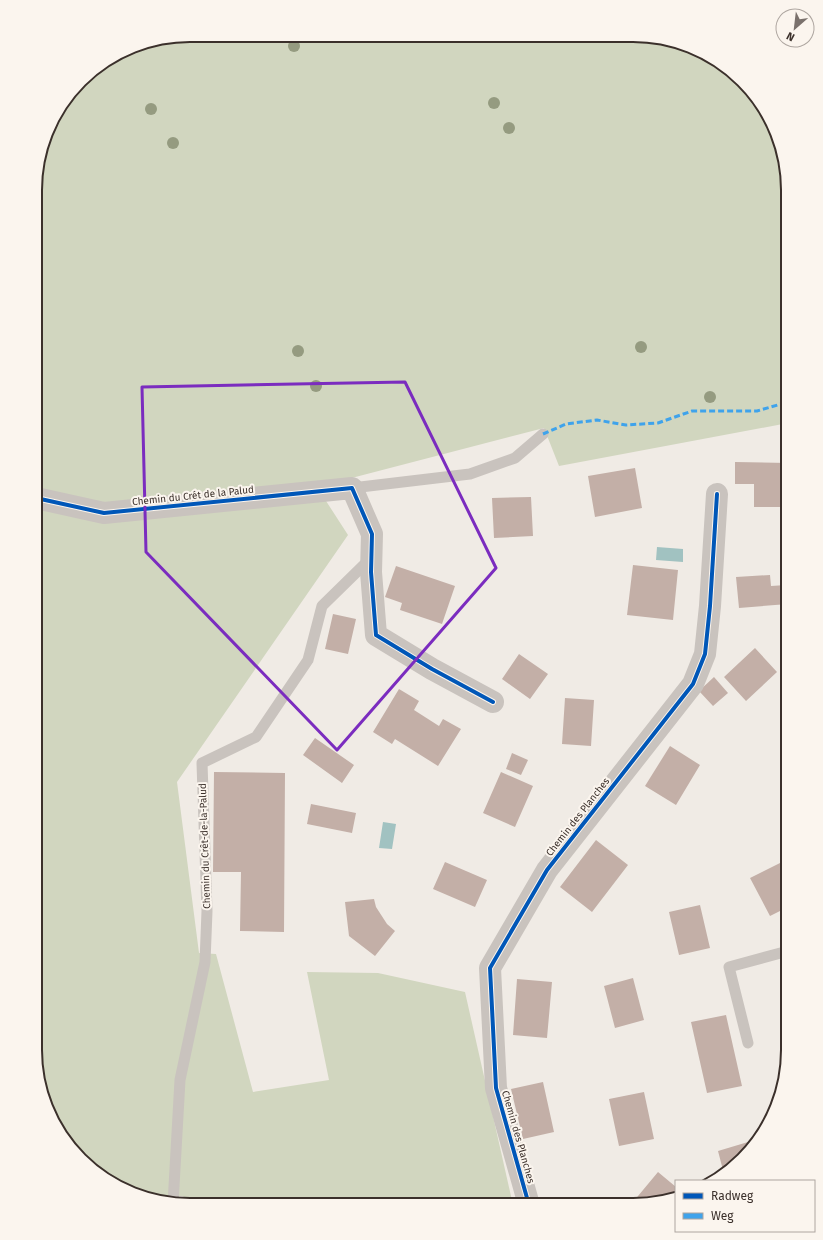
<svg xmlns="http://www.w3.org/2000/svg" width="823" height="1240" font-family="'Fira Sans',sans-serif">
  <rect width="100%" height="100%" fill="#f0ebe5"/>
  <path fill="#d1d6bf" d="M190,35L654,36L692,47L727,67L752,91L776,131L788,190V423L559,466L544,428L317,487L348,535L177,782L199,953L216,954L253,1092L329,1080L307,972L378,973L465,992L513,1205L200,1204L182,1196H158L157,1200L131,1193L96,1173L67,1145L47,1110L35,1050L36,169L56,113L88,73L140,43Z"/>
  <path fill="#a1c2c1" d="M657,547L683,549V562L656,560Z
    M383,822L396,824L392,849L379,848Z"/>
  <path fill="#c3afa7" d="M735,462L788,463V507H754V484H735Z
    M635,468L642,508L595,517L588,476Z
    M531,497L533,536L494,538L492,498Z
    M633,565L678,570L673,620L627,615Z
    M396,566L455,586L442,624L400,610L402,603L385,597Z
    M770,575L771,586L786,585L788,604L739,608L736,577Z
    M333,614L356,619L348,654L325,649Z
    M755,648L777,672L746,701L724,677Z
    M519,654L548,674L530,699L502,679Z
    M714,677L728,693L713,706L699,691Z
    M399,689L419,701L414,710L439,726L443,719L461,729L438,766L395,739L392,744L373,732Z
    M565,698L594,700L591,746L562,744Z
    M315,738L354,765L342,783L303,755Z
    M670,746L700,765L676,805L645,786Z
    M512,753L528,760L521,775L506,769Z
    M214,772L285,773L284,932L240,931L241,872H213Z
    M501,772L533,786L515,827L483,813Z
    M787,799H788V817L783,816Z
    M311,804L356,813L352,833L307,824Z
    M596,840L628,865L592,912L560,887Z
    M445,862L487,880L475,907L433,889Z
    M782,862L788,873V907L770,916L750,878Z
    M374,899L376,907L387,924L395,931L375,956L349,936L345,902Z
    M700,905L710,948L679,955L669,912Z
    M633,978L644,1020L615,1028L604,986Z
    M517,979L552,982L547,1038L513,1035Z
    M726,1015L742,1086L707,1093L691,1022Z
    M543,1082L554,1132L523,1139L511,1089Z
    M644,1092L654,1139L619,1146L609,1099Z
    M758,1139V1141L735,1167L724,1174L718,1151Z
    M658,1172L676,1187V1196L637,1204L633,1202Z"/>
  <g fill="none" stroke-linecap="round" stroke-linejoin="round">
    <path stroke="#c9c3be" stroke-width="11" d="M352,488L470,474L515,458L543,434
      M748,1043L729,967L788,951
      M173,1204L180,1080L205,962L207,911L202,763L256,737L308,660L322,606L370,559"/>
    <path stroke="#c9c3be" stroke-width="22" d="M36,498L104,513L352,488L372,534L371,572L376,635L432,669L493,702
      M529,1205L496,1088L490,968L547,870L693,684L705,654L710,606L717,494"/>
    <path stroke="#3fa3eb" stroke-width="3" stroke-dasharray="6 3" stroke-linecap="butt" d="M543,434L566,424L597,420L626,425L658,423L692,411H757L788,402"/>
    <g stroke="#fbf5ee" stroke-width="6">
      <path id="cycleway" d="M36,498L104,513L352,488L372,534L371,572L376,635L432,669L493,702
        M529,1205L496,1088L490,968L547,870L693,684L705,654L710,606L717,494"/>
    </g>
    <use href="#cycleway" stroke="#0057b8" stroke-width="4"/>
  </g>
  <g fill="#959b80">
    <circle cx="294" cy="46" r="6"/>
    <circle cx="494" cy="103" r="6"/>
    <circle cx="151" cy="109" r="6"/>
    <circle cx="509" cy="128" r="6"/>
    <circle cx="173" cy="143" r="6"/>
    <circle cx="641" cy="347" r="6"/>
    <circle cx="298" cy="351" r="6"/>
    <circle cx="316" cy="386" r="6"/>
    <circle cx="710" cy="397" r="6"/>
  </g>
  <path fill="none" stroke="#7b2cbf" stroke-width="3" stroke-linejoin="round" d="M405,382L496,568L337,750L146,552L142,387Z"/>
  <g text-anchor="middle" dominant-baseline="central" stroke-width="4" stroke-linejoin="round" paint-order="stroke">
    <g font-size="10" fill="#3b302b" stroke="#fbf5ee">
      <text transform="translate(193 496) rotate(-6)">Chemin du Crét de la Palud</text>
      <text transform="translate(578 817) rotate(-52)">Chemin des Planches</text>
      <text transform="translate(205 846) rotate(-92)">Chemin du Crêt-de-la-Palud</text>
      <text transform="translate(518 1137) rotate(74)">Chemin des Planches</text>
    </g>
  </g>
  <path d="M0 0H823V1240H0ZM190 42H633A148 148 0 0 1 781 190V1050A148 148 0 0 1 633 1198H190A148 148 0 0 1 42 1050V190A148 148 0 0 1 190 42Z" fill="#fbf5ee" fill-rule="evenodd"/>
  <path fill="none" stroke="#3b302b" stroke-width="2" d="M190 42H633A148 148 0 0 1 781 190V1050A148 148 0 0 1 633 1198H190A148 148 0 0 1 42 1050V190A148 148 0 0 1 190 42Z"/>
  <rect x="675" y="1180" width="140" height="52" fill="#fbf5ee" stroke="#aea6a0"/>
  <rect x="683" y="1193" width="20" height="6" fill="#0057b8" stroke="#aea6a0"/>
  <text x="711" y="1200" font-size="12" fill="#3b302b">Radweg</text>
  <rect x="683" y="1213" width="20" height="6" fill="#3fa3eb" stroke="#aea6a0"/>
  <text x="711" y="1220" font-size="12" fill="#3b302b">Weg</text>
  <g transform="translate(795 28) rotate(208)"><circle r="19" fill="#fbf5ee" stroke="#aea6a0"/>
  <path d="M0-3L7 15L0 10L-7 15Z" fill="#7a716c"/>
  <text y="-6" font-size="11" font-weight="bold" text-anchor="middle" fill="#3b302b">N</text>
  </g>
</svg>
